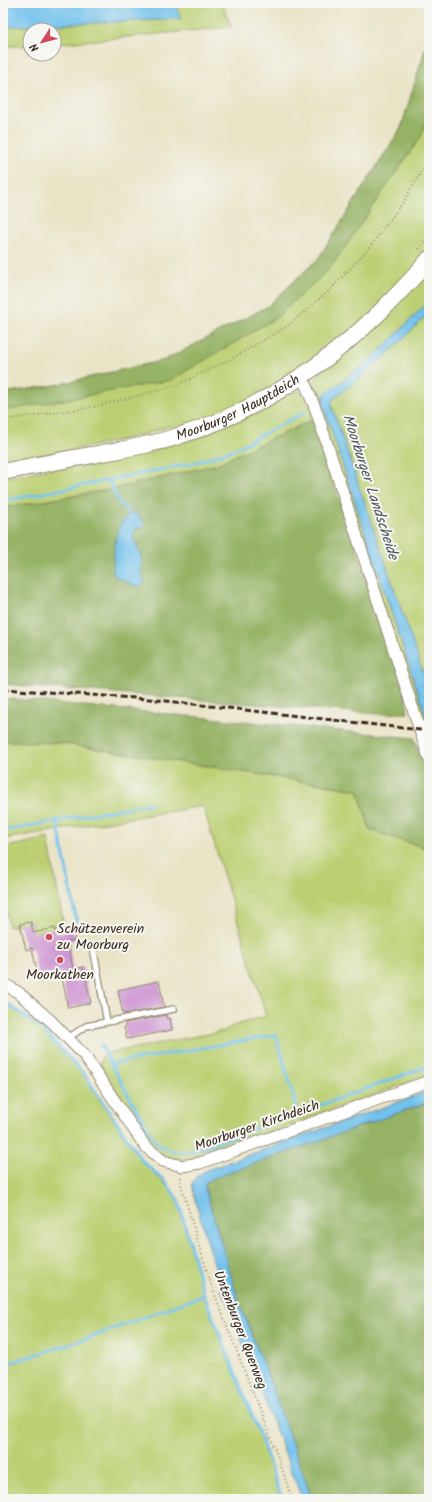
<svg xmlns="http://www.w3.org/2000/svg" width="432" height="1502" font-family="Kalam,sans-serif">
  <rect width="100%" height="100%" fill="#f6f6f2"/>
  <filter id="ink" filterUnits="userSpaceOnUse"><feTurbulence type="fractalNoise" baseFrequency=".025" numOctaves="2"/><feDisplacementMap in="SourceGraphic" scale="8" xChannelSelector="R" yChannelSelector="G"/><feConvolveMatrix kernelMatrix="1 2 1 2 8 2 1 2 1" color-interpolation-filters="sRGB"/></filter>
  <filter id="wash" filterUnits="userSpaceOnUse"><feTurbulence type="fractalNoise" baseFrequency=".012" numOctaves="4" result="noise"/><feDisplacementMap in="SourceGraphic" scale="16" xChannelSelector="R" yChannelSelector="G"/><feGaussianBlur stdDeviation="0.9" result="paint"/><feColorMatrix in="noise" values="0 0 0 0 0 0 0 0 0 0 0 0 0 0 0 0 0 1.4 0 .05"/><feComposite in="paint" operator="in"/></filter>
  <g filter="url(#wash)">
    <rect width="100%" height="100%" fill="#eae4c7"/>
    <path fill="#bcd073" stroke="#7c7d48" d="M3,3H222L231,27L54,44V30H30V46H3Z
      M429,37V249L411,272L360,325L272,389L209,420L172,432L170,426C116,445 58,451 3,462V393L56,385L165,360L267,307L318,259L401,128Z
      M429,268V301L385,346L366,364L325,394L323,398V405L429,727H423L313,391C313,384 314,381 318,375L365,336Z
      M429,312V692L331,404L334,398C368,372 400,344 429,312Z
      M299,391C308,398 312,409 312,420L215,465L113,489L3,508V478L167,446L291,392Z
      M3,741L60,743L358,790L370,830L429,849V1075L201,1157L176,1160L166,1157L146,1141L100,1066L102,1057L108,1053L224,1031L233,1026L266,1016L203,806L3,839Z
      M48,838L64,927L33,933L31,922L9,927L3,893V848Z
      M3,1001L40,1027L84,1074L143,1162L171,1190L178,1200L204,1295L259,1433L282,1499H3Z"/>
    <path fill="#95b265" stroke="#686e42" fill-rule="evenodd" d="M429,37V109L422,135L331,267L276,318L171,380L3,411V393L56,385L165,360L267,307L318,259L401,128Z
      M312,420L402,680L408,713L379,714L3,684V508L113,489L215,465ZM133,514L139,516L143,527C124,529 138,544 140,555C142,561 141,568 141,574L124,580L116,577C114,560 112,521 133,514Z
      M3,698L414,738L429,782V849L370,830L358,790L60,743L3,741Z
      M429,1102V1499H312L270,1382L237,1296L205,1188V1183L211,1179Z"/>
    <path fill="#71c1ec" stroke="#567685" d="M3,3H175L181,19L3,27Z
      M429,301V312C400,344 368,372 334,398L331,404L428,687L429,692V726L323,405V398L325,394L366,364L385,346Z
      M136,513L145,524L143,527C123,529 139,546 141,556C142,562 140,570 142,575C143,579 145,580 144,584L138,587L116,577L113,573C114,557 113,514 136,513Z
      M429,1091V1102L211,1179L205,1183V1188L237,1296L270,1382L312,1499H302L225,1296L221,1291V1287L197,1206L192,1184L197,1176L209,1169Z"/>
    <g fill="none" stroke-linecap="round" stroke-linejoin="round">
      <path stroke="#71c1ec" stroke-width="3" d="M109,480L118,501L131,514
        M3,501L194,463L235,449L305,412
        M57,821L78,929
        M3,831L152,803
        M3,1001L40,1027L84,1074L143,1162L166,1182L178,1200L204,1295
        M101,1045L111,1064
        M298,1112L276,1035L111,1064L155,1142C171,1153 177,1154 196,1150L429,1066
        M3,1365L86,1339L204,1295L259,1433L282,1499"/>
    </g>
    <g id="blocks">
      <path fill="#cd93d2" d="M31,922L33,933L55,928L56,934L73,930L75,940L68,941L73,969L83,967L91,1003L68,1008L61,972L38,976L32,948L26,950L20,924Z
        M159,981L164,1007L123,1014L118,990Z
        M166,1015L167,1019L170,1018L172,1030L127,1039L124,1027H126L125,1023Z"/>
    </g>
  </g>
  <g filter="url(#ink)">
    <use href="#blocks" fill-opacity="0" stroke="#928772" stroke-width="1"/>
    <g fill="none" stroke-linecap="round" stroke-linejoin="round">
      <g stroke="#928772" stroke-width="8">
        <path id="service" d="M93,947L107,1022
          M68,1038L86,1026L174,1009"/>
      </g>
      <g stroke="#928772" stroke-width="13">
        <path id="minor" d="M302,376L316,410L429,758
          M3,983L19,993L52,1022L84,1055L145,1146L163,1161L182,1166L200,1163L429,1081"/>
      </g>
      <g stroke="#928772" stroke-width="18">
        <g id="secondary">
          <path id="s1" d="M3,472C33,466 62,460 92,455C119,450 146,446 172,438C251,415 321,369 380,312C397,295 414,278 429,259"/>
        </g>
      </g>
      <path stroke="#928772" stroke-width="2" stroke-dasharray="1 3" stroke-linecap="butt" d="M419,249L429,236
        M3,420L94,407L175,386L233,358L286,327L329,291L369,248L402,204L429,158
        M181,1177L180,1181L211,1285L276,1452L292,1499"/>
      <use href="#service" stroke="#fff" stroke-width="5.5"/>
      <use href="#minor" stroke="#fff" stroke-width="11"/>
      <use href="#secondary" stroke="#fff" stroke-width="16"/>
      <path stroke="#3b2a1e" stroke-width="3" stroke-dasharray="6 3" stroke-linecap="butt" d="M3,689L149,699L429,731"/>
    </g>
  </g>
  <g fill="#d1495b" stroke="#f6f6f2" stroke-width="1.5">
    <circle cx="49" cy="937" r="4"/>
    <circle cx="60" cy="960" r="4"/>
  </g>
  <g text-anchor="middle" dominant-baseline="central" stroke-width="4" stroke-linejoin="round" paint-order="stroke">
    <g font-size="14" fill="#3b2a1e" stroke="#f6f6f2">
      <text stroke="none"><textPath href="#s1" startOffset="245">Moorburger Hauptdeich</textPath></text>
      <text transform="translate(257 1126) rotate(-19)">Moorburger Kirchdeich</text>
      <text transform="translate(240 1330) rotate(69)">Untenburger Querweg</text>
    </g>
    <g font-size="14" fill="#3b2a1e" stroke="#f6f6f2" text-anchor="start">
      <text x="57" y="929">Schützenverein<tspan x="57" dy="16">zu Moorburg</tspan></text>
      <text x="60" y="975" text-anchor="middle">Moorkathen</text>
    </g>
    <g font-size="15" font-style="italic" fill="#4b575c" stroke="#f6f6f2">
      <text transform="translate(370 487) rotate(72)">Moorburger Landscheide</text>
    </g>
  </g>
  <rect width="432" height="1502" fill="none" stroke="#f6f6f2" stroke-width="16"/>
  <g transform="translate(42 42) rotate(234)"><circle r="19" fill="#f6f6f2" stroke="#aba49d"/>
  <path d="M0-3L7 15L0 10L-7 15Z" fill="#d1495b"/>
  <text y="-6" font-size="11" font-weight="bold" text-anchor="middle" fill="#3b2a1e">N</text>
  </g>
</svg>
